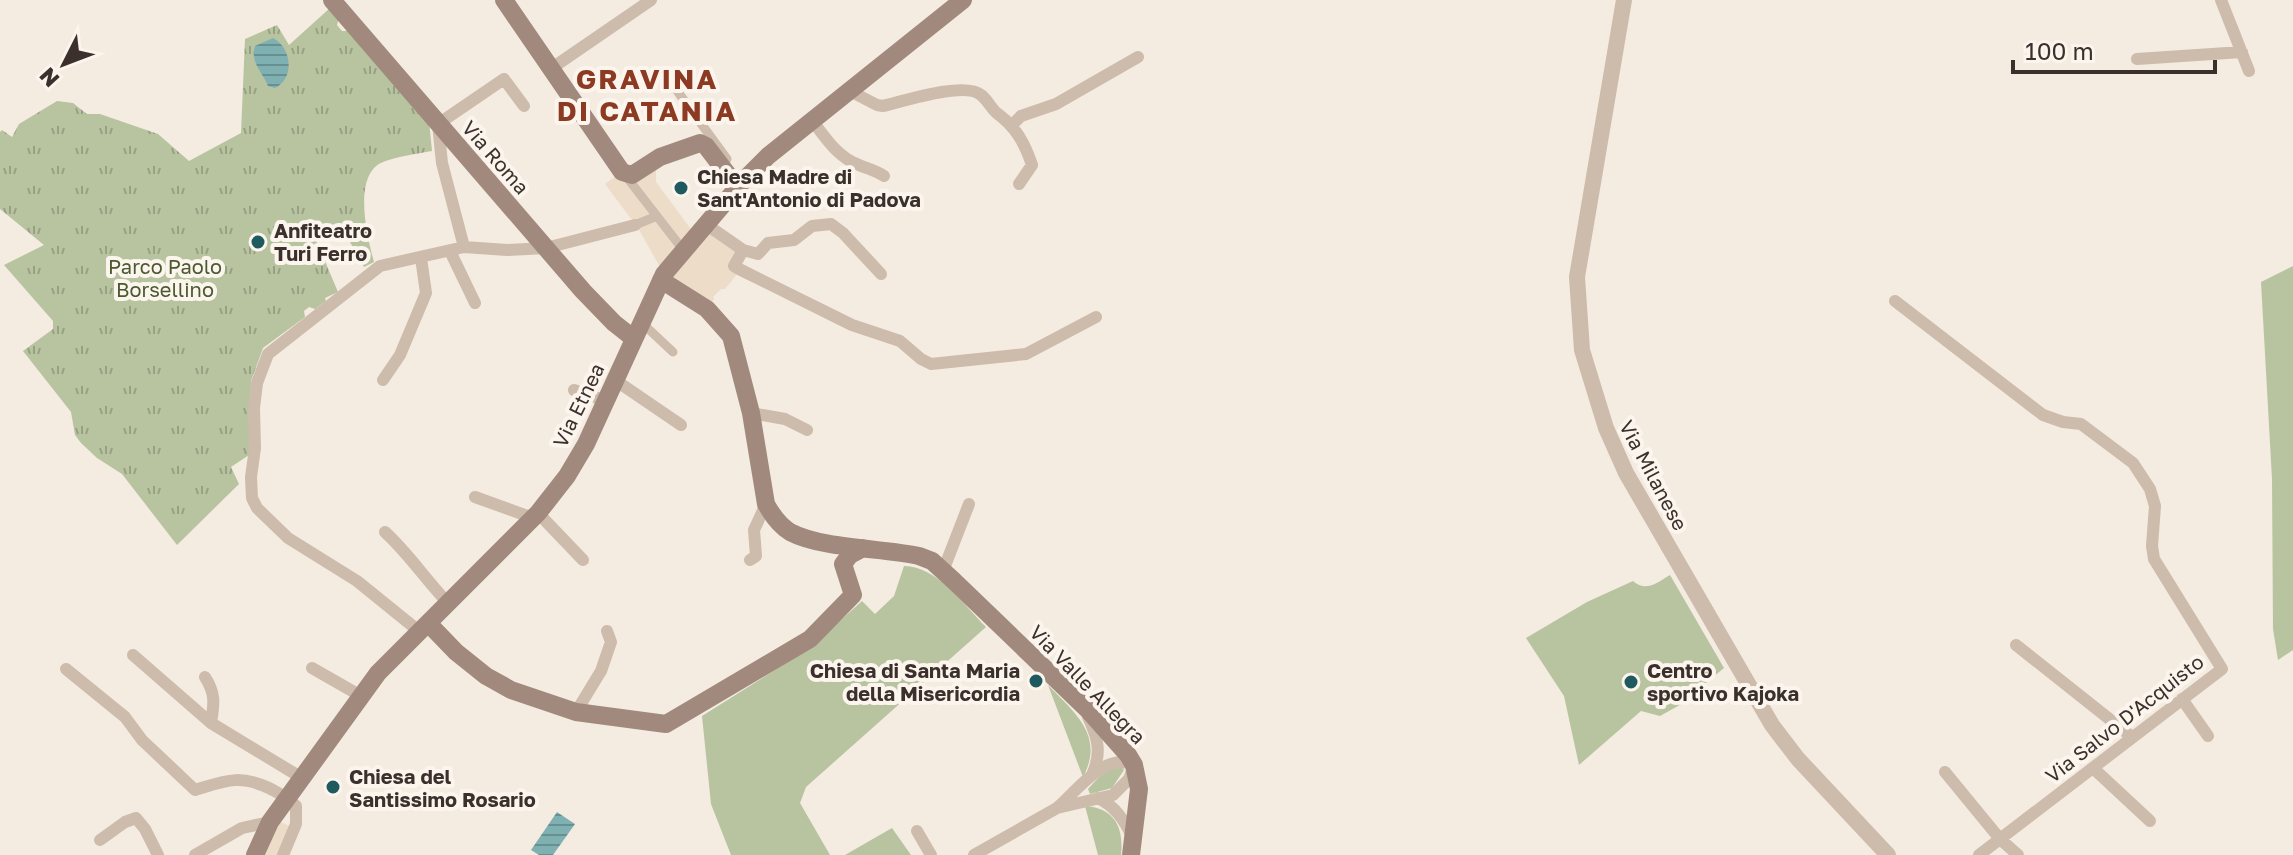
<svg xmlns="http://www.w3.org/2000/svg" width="2293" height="855" font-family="'Golos Text',sans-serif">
  <defs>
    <pattern id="park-tufts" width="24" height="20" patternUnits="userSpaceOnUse" patternTransform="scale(2)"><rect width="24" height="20" fill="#b8c4a0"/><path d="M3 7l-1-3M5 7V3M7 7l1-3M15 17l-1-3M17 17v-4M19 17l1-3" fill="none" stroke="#97a083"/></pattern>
    <pattern id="water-rules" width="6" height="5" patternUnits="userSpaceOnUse" patternTransform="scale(2)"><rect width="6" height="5" fill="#7fb0b2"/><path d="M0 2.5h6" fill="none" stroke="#699091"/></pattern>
  </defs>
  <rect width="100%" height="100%" fill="#f4ebe1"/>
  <path fill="#b8c4a0" d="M2293,266V650L2278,660L2273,629L2272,479L2261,282Z
    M904,566C937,566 964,605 986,627L806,787L800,803L830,855H731L711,804L702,716L810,648L862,601L875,614L894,596Z
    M1670,575L1724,668L1678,706L1660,716L1641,711L1579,765L1564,696L1526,638L1587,602L1633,581C1646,593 1658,582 1670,575Z
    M1048,685C1075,713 1105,736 1083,777Z
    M1121,766L1124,770L1112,788L1090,794L1088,789C1097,779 1107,767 1121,766Z
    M1085,806C1115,808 1124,828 1121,855H1098Z
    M892,828L911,855H845Z"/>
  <path fill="url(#park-tufts)" d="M330,8L339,18L337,25L342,31H350L429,121L432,151C416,154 398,156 383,162C352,174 367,237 374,262L364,267L341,226L316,240L338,292L325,298L326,301L315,309L309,307L304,311L305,317L263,348L251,381L249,455L231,467L239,484L177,545L122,474L97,458L81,443L75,435L71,412L23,351L53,329V321L4,265L44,245L0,209V132L2,130L12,137L19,124L57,101L73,103L87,114H100L158,134L189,161L241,133L245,39L277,25L289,45Z"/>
  <path fill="#ecdcc8" d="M656,170V182L696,236L707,225L748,253L737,274L725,289H721L713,297L714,299L711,303L664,274L638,228L605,184L622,172Z
    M273,818L291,827L280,855H255Z"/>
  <path fill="url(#water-rules)" d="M273,38C292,48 295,78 275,88L268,86C262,71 250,63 255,46Z
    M557,812L575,824L553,855H539L531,850Z"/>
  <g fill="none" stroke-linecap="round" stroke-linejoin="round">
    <path stroke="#cdbbac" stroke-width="9" d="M675,88L727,159
      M625,175L684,251
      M635,225L657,216
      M641,322L673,352"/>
    <path stroke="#cdbbac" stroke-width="12" d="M2221,0L2249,71
      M2137,59L2242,52
      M552,68L651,0
      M848,90L877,105L883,106C904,101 965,81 981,95C988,100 991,109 998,114C1016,127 1025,144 1032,165L1019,184
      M811,119C825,137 837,157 859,165C868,169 875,170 884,176
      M1012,125L1021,116L1056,104L1138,57
      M707,225L743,250L758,254L768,243L794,240L812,226L831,224L843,233L881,274
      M464,247L442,163L438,124L504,79L524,106
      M743,250L734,266L739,269L852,325L900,341L921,359L931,364L1026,354L1096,317
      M450,251L475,303
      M1895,301L2043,415L2063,422L2081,424L2133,463L2150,489L2155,506L2152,546L2154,559L2222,669L1979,855
      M383,380L400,355L426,293L421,258
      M615,380L681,425
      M574,390L606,401
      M751,413L785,419L807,430
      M475,497L533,518
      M538,513L583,560
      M385,532C409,554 425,579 448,603
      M750,560L756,556L754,530L766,504
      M943,571L969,504
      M420,632L357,581L288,538L257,508L252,498L251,477L255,448L254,408L257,383L268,354L380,266L464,247L507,250L546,248L635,225
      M2016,645L2132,737
      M133,655L211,723L302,778
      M312,668L361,696
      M66,669L125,717L142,740L195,790C225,781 239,774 269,788C280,794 288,797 296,806V824L283,855
      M205,677C216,694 214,704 211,723
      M2182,699L2208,736
      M576,712L601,671L611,642L607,631
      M1088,717C1098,738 1102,753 1092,775
      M2093,768L2150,821
      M1945,772L2000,839L2018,855
      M1098,798C1115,806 1124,820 1132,836
      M917,831L931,855
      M100,840L125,822L136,818L145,829L158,855
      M195,855L242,828L270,822
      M974,855L1057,808L1113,795L1129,779L1134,765C1105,751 1077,791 1057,808"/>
    <path stroke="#cdbbac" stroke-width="16" d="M1624,0L1577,277L1582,350L1606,428L1626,473L1772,725L1798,759L1888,855"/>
    <path stroke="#a18a7d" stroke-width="18" d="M332,0L583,291L614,323L633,338
      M504,0L622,172L632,175L660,157L700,143L706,146L738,188
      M661,280L707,309L731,336L751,413L766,504C772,515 779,525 790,532C822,549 883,548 919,556L932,561L954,581L1088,710L1128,755L1134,765L1139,789L1131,855
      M428,623L456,652L486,676L511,690L576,712L666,724L810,639L853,595L843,564L850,555L863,548
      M255,855L270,822L378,673L538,513L567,476L586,444L664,274L743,181L768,156L963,0"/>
  </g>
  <g fill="#1f5a5e" stroke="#fbf5ee" stroke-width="3">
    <circle cx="681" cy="188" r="8"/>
    <circle cx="258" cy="242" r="8"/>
    <circle cx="1036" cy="681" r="8"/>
    <circle cx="1631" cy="682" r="8"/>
    <circle cx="333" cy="787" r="8"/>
  </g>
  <g text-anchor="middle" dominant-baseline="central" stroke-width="8" stroke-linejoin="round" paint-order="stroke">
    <g font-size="20" fill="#3b302b" stroke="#fbf5ee">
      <text transform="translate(496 157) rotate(49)">Via Roma</text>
      <text transform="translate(578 405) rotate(-64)">Via Etnea</text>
      <text transform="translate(1654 475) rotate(62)">Via Milanese</text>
      <text transform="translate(1088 684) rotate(46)">Via Valle Allegra</text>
      <text transform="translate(2124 718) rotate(-38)">Via Salvo D'Acquisto</text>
    </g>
    <g font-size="20" font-weight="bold" fill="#3b302b" stroke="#fbf5ee" text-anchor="start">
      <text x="697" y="176">Chiesa Madre di<tspan x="697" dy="23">Sant'Antonio di Padova</tspan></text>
      <text x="274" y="230">Anfiteatro<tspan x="274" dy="23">Turi Ferro</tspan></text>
      <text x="1020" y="670" text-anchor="end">Chiesa di Santa Maria<tspan x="1020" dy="23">della Misericordia</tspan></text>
      <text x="1647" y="670">Centro<tspan x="1647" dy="23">sportivo Kajoka</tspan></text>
      <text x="349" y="776">Chiesa del<tspan x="349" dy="23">Santissimo Rosario</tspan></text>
    </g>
    <g font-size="20" fill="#4a5a2e" stroke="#fbf5ee">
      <text x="165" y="266">Parco Paolo<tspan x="165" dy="23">Borsellino</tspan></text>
    </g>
    <g font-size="28" font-weight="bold" letter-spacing="2" fill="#8c3b22" stroke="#fbf5ee">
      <text x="647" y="78">GRAVINA<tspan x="647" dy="32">DI CATANIA</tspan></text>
    </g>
  </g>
  <g transform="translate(64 64) rotate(228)" stroke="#fbf5ee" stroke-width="6" paint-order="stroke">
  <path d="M0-6L14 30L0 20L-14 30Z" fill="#3b302b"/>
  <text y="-12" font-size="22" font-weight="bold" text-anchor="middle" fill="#3b302b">N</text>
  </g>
  <path d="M2013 60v12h202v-12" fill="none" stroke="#3b302b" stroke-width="4"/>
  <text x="2025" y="60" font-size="24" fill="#3b302b" stroke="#fbf5ee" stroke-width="6" paint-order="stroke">100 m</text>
</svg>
